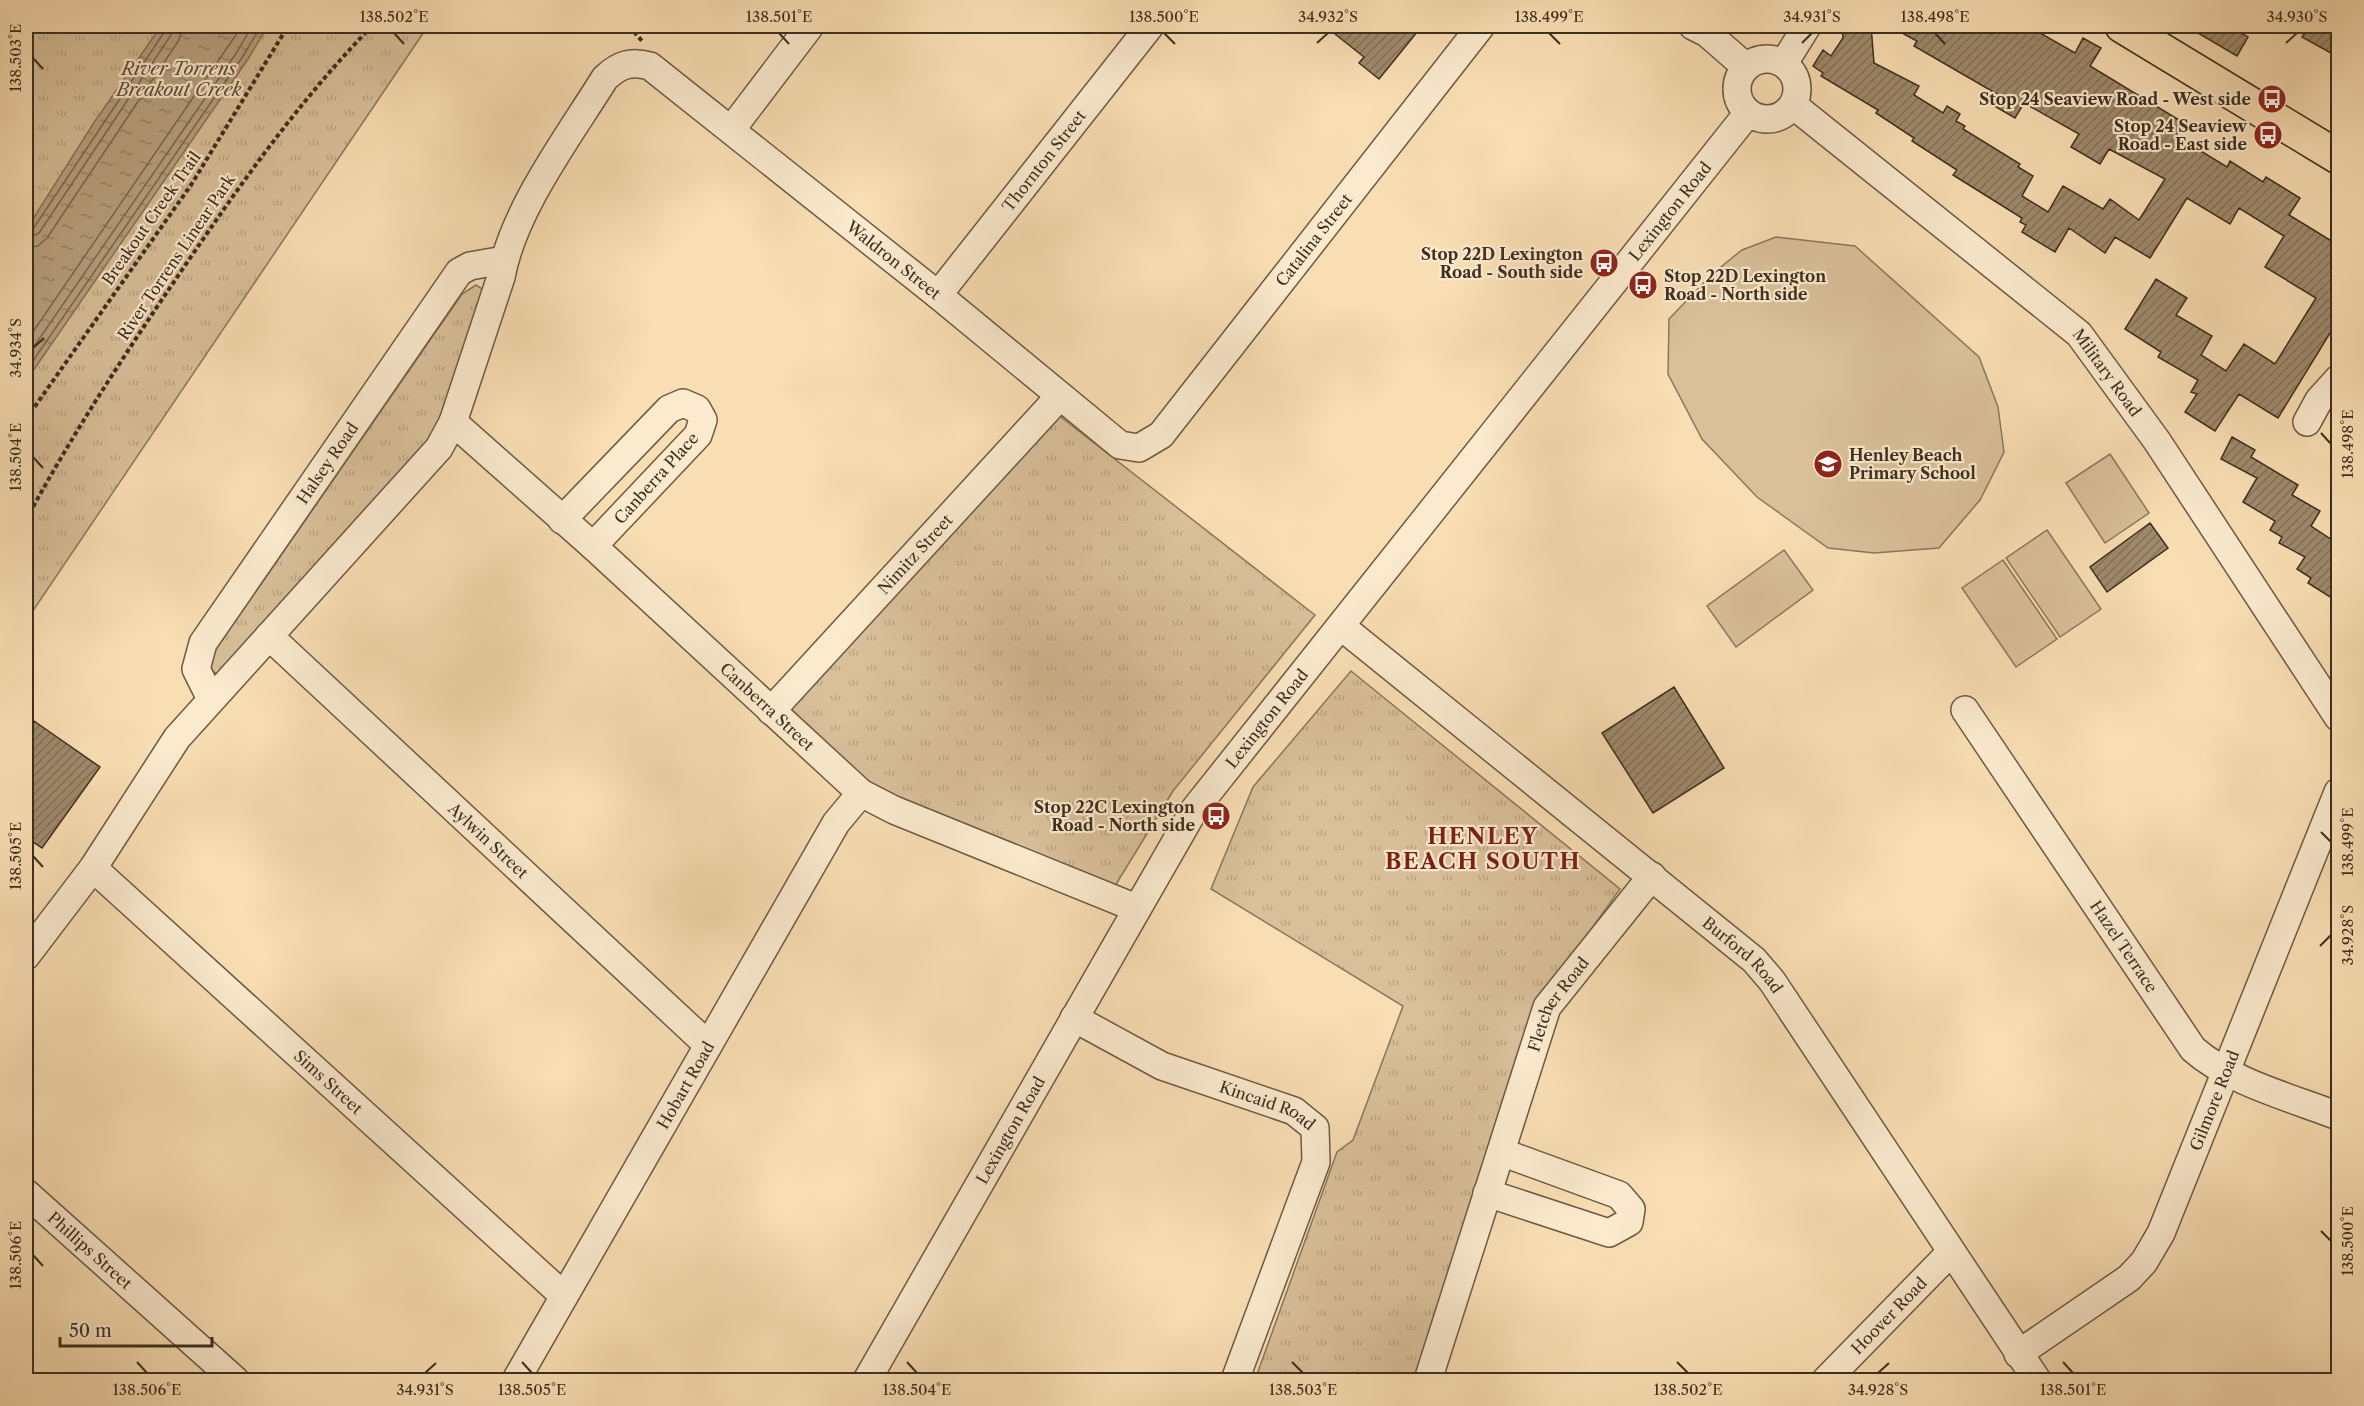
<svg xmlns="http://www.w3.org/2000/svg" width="2364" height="1406" font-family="'Libre Caslon Text',serif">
  <defs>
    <pattern id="park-tufts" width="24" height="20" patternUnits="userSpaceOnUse" patternTransform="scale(1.5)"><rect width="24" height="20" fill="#d9c09a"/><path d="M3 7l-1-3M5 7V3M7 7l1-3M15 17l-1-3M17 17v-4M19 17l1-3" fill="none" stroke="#bba584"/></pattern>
    <pattern id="water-ripples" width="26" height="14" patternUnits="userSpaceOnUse" patternTransform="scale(1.5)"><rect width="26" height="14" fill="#b9a281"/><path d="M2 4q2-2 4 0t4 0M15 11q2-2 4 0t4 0" fill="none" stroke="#988469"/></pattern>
    <pattern id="building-hatch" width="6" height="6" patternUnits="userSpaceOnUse" patternTransform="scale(1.5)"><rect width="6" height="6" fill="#9f8a6c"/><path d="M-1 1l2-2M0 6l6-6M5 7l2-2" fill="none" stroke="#837158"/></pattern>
  </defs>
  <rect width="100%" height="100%" fill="#f9deb3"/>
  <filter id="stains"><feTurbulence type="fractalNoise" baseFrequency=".00333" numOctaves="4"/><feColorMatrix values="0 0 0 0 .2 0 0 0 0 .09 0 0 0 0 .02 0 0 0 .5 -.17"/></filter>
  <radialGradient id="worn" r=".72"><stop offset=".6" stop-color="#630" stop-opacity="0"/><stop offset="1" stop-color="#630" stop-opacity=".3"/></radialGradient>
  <path fill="#d9c09a" stroke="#8b775c" stroke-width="1.5" d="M1776,237L1855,246L1979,357L1998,407L2004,452L1980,500L1939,548L1874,553L1828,548L1757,497L1702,439L1668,374L1669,319L1712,274L1742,250Z
    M2110,454L2149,513L2105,543L2066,483Z
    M2047,530L2101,609L2060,637L2006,558Z
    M1784,550L1813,590L1736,647L1707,606Z
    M2003,560L2057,639L2016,667L1962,588Z"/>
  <path fill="url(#park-tufts)" stroke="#8b775c" stroke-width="1.5" d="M26,26H428L26,621Z
    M476,285L484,290L442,425L223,677C209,672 208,664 214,652L462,294Z
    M1057,414L1315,615L1173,791L1112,891L880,795L788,710Z
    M1351,671L1620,889L1537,1005L1415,1380H1255L1337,1152L1353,1140L1403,1006L1211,889L1253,787Z"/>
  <path fill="url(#water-ripples)" stroke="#87745a" stroke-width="1.5" d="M161,26H268L248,59L26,381V230L93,124Z"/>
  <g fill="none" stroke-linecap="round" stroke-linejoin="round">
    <path stroke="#7b6850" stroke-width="1.5" d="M26,232L33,229L165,31L166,26
      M26,239L39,233L171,35L173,26
      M26,248L38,246L47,238L179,40L182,26
      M26,342L242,26
      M26,358L237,52L252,26
      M26,371L243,56L261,26"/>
  </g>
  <path fill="url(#building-hatch)" stroke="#3d2e1f" stroke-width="1.5" d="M1325,26H1422L1379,79L1359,63L1364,57Z
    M1842,26H1871L1874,63L1919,86L1914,95L1943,113L1947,106L1960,114L1956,121L1965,126L1963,129L2020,164L2018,167L2033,176L2022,196L2048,212L2063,186L2103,209L2110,199L2139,220L2165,179L2109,149L2100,164L2071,147L2079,134L2024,103L2015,118L1991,104L1997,94L1914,46L1917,41L1889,26H1969L1981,33L1983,28L1992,34L1997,26H2028L2075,53L2083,38L2101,48L2090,66L2184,123L2176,136L2227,167L2230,161L2263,182L2266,177L2300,198L2289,215L2338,245V320L2278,418L2239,394L2215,431L2185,412L2197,394L2191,392L2198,380L2158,357L2161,352L2125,329L2156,279L2187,298L2176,315L2212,336L2201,355L2226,371L2244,344L2275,364L2316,298L2265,267L2284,236L2239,208L2230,224L2187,198L2150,258L2115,237L2105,253L2069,228L2055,252L2022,232L2026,225L2020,222L2022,218L1953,175L1957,170L1912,141L1914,138L1876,113L1878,110L1821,76L1823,73L1813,66L1823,50L1831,56L1843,38Z
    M2186,26H2229L2248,37L2237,56Z
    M2309,26H2338V57L2302,37Z
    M2232,437L2255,450L2251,457L2298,485L2292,495L2320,511L2311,526L2338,544V567L2331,578L2338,582V602L2308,583L2311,578L2297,569L2305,557L2279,543L2282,537L2270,530L2275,521L2243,502L2257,478L2221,459Z
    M2150,523L2168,548L2107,592L2090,567Z
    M1674,687L1724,768L1653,813L1602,733Z
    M34,721L100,767L42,848L26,837V733Z"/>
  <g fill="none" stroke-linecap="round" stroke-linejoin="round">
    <g stroke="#6c5a44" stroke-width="30">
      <g id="minor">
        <path d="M1693,26L1707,33L1746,67"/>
        <circle cx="1767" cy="89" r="30"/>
        <path d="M1784,63L1807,26"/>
        <path id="s1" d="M1793,105L2079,334L2157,441L2338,717"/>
        <path d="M731,130L810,26"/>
        <path id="s2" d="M938,295L1150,26"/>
        <path id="s3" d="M453,422L593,546L861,793L894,810L1136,908"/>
        <path d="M2307,422L2319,400L2338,379"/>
        <path d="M562,520L669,409L683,403L697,409L703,420L698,435L593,546"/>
        <path id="s4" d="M1342,627L1754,960L1772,981L2037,1380"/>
        <path id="s5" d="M269,636L708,1045"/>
        <path id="s6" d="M211,699L196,669L203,643L459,272L470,266L504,260"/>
        <path id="s7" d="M1965,710L2193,1049C2230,1082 2292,1098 2338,1116"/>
        <path id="s8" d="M771,711L1060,396"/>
        <path id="s9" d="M93,868L564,1296"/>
        <path id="s10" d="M26,956L93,868L177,738L439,448L453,422L501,277C513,210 569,136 605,78C620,64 631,61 650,66L938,295L1120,445L1139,448L1161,435L1481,26"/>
        <path id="s11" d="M1074,1018L1162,1066L1294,1111L1315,1128L1316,1162L1235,1380"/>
        <path id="s12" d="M26,1193L235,1380"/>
        <path d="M1487,1193L1609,1233L1629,1222L1631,1209L1619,1195L1501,1152"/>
        <path id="s13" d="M2018,1354L2129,1278L2144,1262L2161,1233L2338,792"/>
        <path id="s14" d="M516,1380L836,823L861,793"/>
        <path id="s15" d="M867,1380L1194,810L1748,113"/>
        <path id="s16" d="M1428,1380L1547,1007L1652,876"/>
        <path id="s17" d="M1826,1380L1951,1252"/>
      </g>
    </g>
    <g stroke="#3d2e1f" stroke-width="36">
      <path id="major" d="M2122,26L2338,157"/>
    </g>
    <path stroke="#3d2e1f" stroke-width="4" stroke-dasharray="4.5 3" stroke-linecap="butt" d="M629,26L642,41
      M26,36L37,26
      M26,419L191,185L288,26
      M26,520C72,434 127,351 182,270C241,183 299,101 372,26"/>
    <use href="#minor" stroke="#fbeace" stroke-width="27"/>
    <use href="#major" stroke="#f9deb3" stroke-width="33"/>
  </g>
  <path fill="none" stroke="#3d2e1f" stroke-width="2" d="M394,33L404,44M779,33L789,44M1164,33L1175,44M1549,33L1560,44M1935,33L1945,44M1317,43L1328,33M1802,43L1812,33M2286,43L2297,33M33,58L43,69M33,348L44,338M2321,433L2331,444M33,457L43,468M2321,832L2331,842M33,856L43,867M2320,946L2331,935M2321,1231L2331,1241M33,1255L43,1266M137,1362L147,1373M522,1362L532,1373M907,1362L917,1373M1292,1362L1303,1373M1677,1362L1688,1373M2063,1362L2073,1373M425,1373L436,1363M1878,1373L1889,1363"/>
  <defs>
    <g id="bus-disc" transform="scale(1.5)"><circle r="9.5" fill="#8f2418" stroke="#fbeace"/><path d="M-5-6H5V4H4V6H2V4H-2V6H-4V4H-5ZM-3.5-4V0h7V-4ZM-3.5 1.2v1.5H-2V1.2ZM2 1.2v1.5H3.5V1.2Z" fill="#fff"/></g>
    <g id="school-disc" transform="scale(1.5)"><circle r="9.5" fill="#8f2418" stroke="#fbeace"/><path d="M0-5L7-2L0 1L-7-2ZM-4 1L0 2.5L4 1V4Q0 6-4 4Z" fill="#fff"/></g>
  </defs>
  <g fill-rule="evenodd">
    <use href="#bus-disc" x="2272" y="99"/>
    <use href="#bus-disc" x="2268" y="135"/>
    <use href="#bus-disc" x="1604" y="263"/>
    <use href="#bus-disc" x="1643" y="285"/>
    <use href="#school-disc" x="1828" y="464"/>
    <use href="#bus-disc" x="1216" y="816"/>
  </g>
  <g text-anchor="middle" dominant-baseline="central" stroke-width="4.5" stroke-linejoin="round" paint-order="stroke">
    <g font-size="16" font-weight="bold" fill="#3d2e1f" stroke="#fbeace" text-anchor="end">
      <text x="2251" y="99">Stop 24 Seaview Road - West side</text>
      <text x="2247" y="126">Stop 24 Seaview<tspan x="2247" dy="18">Road - East side</tspan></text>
      <text x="1583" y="254">Stop 22D Lexington<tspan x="1583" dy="18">Road - South side</tspan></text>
      <text x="1664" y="276" text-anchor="start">Stop 22D Lexington<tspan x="1664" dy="18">Road - North side</tspan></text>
      <text x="1849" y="455" text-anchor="start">Henley Beach<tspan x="1849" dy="18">Primary School</tspan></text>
      <text x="1195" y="807">Stop 22C Lexington<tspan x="1195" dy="18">Road - North side</tspan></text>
    </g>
    <g font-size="16" fill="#3d2e1f" stroke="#fbeace">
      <text stroke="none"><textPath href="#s2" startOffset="171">Thornton Street</textPath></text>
      <text stroke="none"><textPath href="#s15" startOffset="1422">Lexington Road</textPath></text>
      <text transform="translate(151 218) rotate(-55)">Breakout Creek Trail</text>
      <text stroke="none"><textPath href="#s10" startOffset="2010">Catalina Street</textPath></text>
      <text transform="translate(176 257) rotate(-56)">River Torrens Linear Park</text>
      <text stroke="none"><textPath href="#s10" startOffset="1425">Waldron Street</textPath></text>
      <text stroke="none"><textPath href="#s1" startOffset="414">Military Road</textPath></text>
      <text stroke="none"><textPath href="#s6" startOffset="279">Halsey Road</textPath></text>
      <text transform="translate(656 478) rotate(-48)">Canberra Place</text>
      <text stroke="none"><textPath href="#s8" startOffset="213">Nimitz Street</textPath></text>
      <text stroke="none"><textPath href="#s3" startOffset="424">Canberra Street</textPath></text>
      <text stroke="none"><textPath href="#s15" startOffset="774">Lexington Road</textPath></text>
      <text stroke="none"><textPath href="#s5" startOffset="300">Aylwin Street</textPath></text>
      <text stroke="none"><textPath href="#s7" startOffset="285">Hazel Terrace</textPath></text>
      <text stroke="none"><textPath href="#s4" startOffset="518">Burford Road</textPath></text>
      <text stroke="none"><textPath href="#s16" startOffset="399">Fletcher Road</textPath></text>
      <text stroke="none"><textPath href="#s9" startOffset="318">Sims Street</textPath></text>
      <text stroke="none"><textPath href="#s14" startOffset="340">Hobart Road</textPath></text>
      <text stroke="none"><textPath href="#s13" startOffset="333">Gilmore Road</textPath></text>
      <text stroke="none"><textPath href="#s11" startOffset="213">Kincaid Road</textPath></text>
      <text stroke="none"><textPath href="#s15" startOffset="288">Lexington Road</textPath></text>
      <text stroke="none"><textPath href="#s12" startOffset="86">Phillips Street</textPath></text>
      <text stroke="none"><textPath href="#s17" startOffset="90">Hoover Road</textPath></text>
    </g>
    <g font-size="18" font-style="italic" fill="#5c4b38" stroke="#fbeace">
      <text x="179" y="69">River Torrens<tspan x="179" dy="21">Breakout Creek</tspan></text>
    </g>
    <g font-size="22" font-weight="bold" letter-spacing="1.5" fill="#7a1f14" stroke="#fbeace">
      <text x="1483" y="836">HENLEY<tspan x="1483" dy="25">BEACH SOUTH</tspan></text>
    </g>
  </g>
  <rect width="2364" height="1406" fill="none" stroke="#f9deb3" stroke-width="66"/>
  <path d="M60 1337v9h152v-9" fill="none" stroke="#3d2e1f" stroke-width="3"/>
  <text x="69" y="1337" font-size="18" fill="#3d2e1f" stroke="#fbeace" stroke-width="4.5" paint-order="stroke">50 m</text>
  <rect x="33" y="33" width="2298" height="1340" fill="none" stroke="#3d2e1f" stroke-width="2"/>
  <g font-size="15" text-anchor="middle" fill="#3d2e1f">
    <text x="394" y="22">138.502°E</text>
    <text x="779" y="22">138.501°E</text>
    <text x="1164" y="22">138.500°E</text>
    <text x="1328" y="22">34.932°S</text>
    <text x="1549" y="22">138.499°E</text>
    <text x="1812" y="22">34.931°S</text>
    <text x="1935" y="22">138.498°E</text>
    <text x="2297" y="22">34.930°S</text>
    <text transform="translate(16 58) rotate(-90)" y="5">138.503°E</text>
    <text transform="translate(16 348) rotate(-90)" y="5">34.934°S</text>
    <text transform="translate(2348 444) rotate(-90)" y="5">138.498°E</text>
    <text transform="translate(16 457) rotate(-90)" y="5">138.504°E</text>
    <text transform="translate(2348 842) rotate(-90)" y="5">138.499°E</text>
    <text transform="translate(16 856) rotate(-90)" y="5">138.505°E</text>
    <text transform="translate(2348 935) rotate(-90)" y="5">34.928°S</text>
    <text transform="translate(2348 1241) rotate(-90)" y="5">138.500°E</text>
    <text transform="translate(16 1255) rotate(-90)" y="5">138.506°E</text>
    <text x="147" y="1395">138.506°E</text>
    <text x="425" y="1395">34.931°S</text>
    <text x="532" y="1395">138.505°E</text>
    <text x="917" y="1395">138.504°E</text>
    <text x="1303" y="1395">138.503°E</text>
    <text x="1688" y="1395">138.502°E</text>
    <text x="1878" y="1395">34.928°S</text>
    <text x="2073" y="1395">138.501°E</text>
  </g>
  <rect width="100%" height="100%" filter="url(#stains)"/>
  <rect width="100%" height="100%" fill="url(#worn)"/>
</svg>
